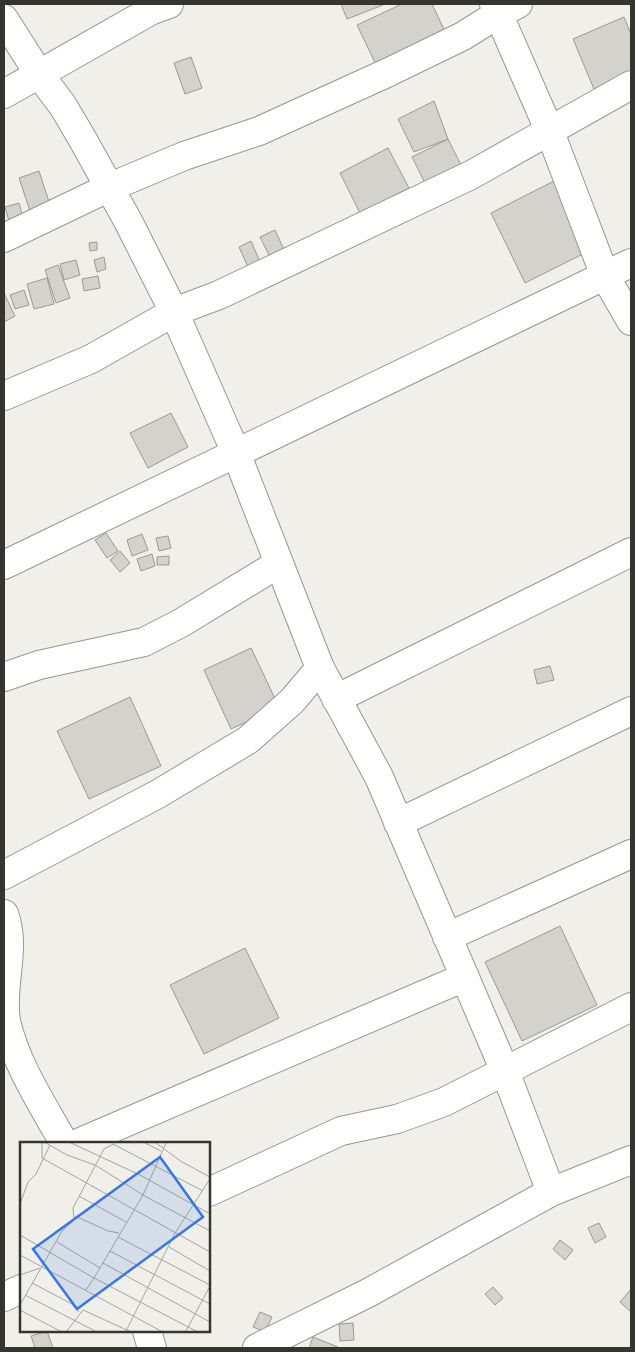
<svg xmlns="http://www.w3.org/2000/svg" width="635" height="1352" font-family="'Work Sans',sans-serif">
  <rect width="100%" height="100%" fill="#f1efe9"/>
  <path fill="#d3d2cc" stroke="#9a9993" d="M341,4H383V5L347,19Z
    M402,4H432L449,40L380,73L357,25Z
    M624,17L631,34V73L594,89L573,39Z
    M191,57L202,88L185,94L174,63Z
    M434,101L448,139L414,152L398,119Z
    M448,139L466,175L430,193L412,157Z
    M388,148L409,188L360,213L340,173Z
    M39,171L51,208L31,214L19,178Z
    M558,179L593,249L525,283L491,213Z
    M19,203L24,221L10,225L5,207Z
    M275,230L287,256L273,263L260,237Z
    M251,241L264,271L252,276L239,247Z
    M97,242V250L90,251L89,243Z
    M104,257L106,269L97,272L94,260Z
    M76,260L80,275L64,280L60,264Z
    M58,265L70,298L56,303L45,270Z
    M98,276L100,288L84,291L82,279Z
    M47,278L54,304L34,309L27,284Z
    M24,290L29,305L15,309L10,295Z
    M4,293L15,316L4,322Z
    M171,413L188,447L148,468L130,433Z
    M106,533L118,551L107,558L95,540Z
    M142,534L148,550L132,556L127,540Z
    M168,536L171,548L159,551L156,538Z
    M120,551L130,563L120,572L110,560Z
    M152,554L155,566L141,571L137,559Z
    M169,556V565H157V557Z
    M251,648L279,707L231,729L204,670Z
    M550,666L554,680L537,684L534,670Z
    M130,697L161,766L89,799L57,731Z
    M560,926L597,1005L522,1041L485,962Z
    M245,948L279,1018L204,1054L170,985Z
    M599,1223L606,1237L595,1243L588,1228Z
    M560,1240L573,1250L565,1260L553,1249Z
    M493,1287L503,1298L495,1305L485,1294Z
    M631,1289V1312L620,1302Z
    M260,1312L272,1317L265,1332L253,1327Z
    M353,1323L354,1340L340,1341L339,1324Z
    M47,1331L53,1348H35L31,1336Z
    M313,1337L338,1347V1348H309Z"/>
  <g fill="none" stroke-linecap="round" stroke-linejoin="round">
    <g stroke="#979690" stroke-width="30">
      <path id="minor" d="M494,4L550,132L605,276L631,321
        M4,19L39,74L63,106L83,140L128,221L174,312L91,359L4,396
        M4,94L152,10L169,4
        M4,238L108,188L184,156L259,131L389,72L463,36L498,14L518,4
        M4,565L631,263
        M4,677L39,665L144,642L181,623L278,564
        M336,699L631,552
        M398,823L631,711
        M4,875L158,794L248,740L292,701L320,668
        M4,914C17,948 0,986 6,1021C16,1065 43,1105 64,1143
        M447,937L631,854
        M78,1143L465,977
        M209,1192L341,1131L397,1119L444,1102L505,1071L379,777L320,668L236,453L174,312L219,295L471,175L631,85
        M551,1192L505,1071L631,1007
        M4,1297L21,1289
        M147,1331L152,1348
        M257,1348L368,1293L551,1192L631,1160"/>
    </g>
    <use href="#minor" stroke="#fff" stroke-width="28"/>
  </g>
  <g transform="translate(20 1142)">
    <rect width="190" height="190" fill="#f1efe9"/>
    <path fill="none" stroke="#a5a49f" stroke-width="1" d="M22,1V16L190,110M26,1L47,13L75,23L123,53L146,1M51,1L120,33L190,72M125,1L141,9M136,1L162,20L190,35M93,2L183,49M59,54L106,80M0,62L8,40L16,32L30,3M55,74L88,89L99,91M0,93L74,136L123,53L190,89M98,95L190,143M37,100L80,126M149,105L190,129M90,109L190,162M0,113L141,189M83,121L190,180M0,133L20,126M12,141L52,162L59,170M66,148L74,136L176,189M5,153L75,189M0,163L42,89L54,78L53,66L84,7L93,2M0,168L40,189M47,189L63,168L109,189M106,189L155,91L190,37M166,189L190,144"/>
    <path fill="#3976e5" fill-opacity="0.15" stroke="#3976e5" stroke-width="2.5" d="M140,15L183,75L57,167L13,107Z"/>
    <rect width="190" height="190" fill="none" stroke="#343431" stroke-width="2.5"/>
  </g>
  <rect width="635" height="1352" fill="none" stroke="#343431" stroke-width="10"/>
</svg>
